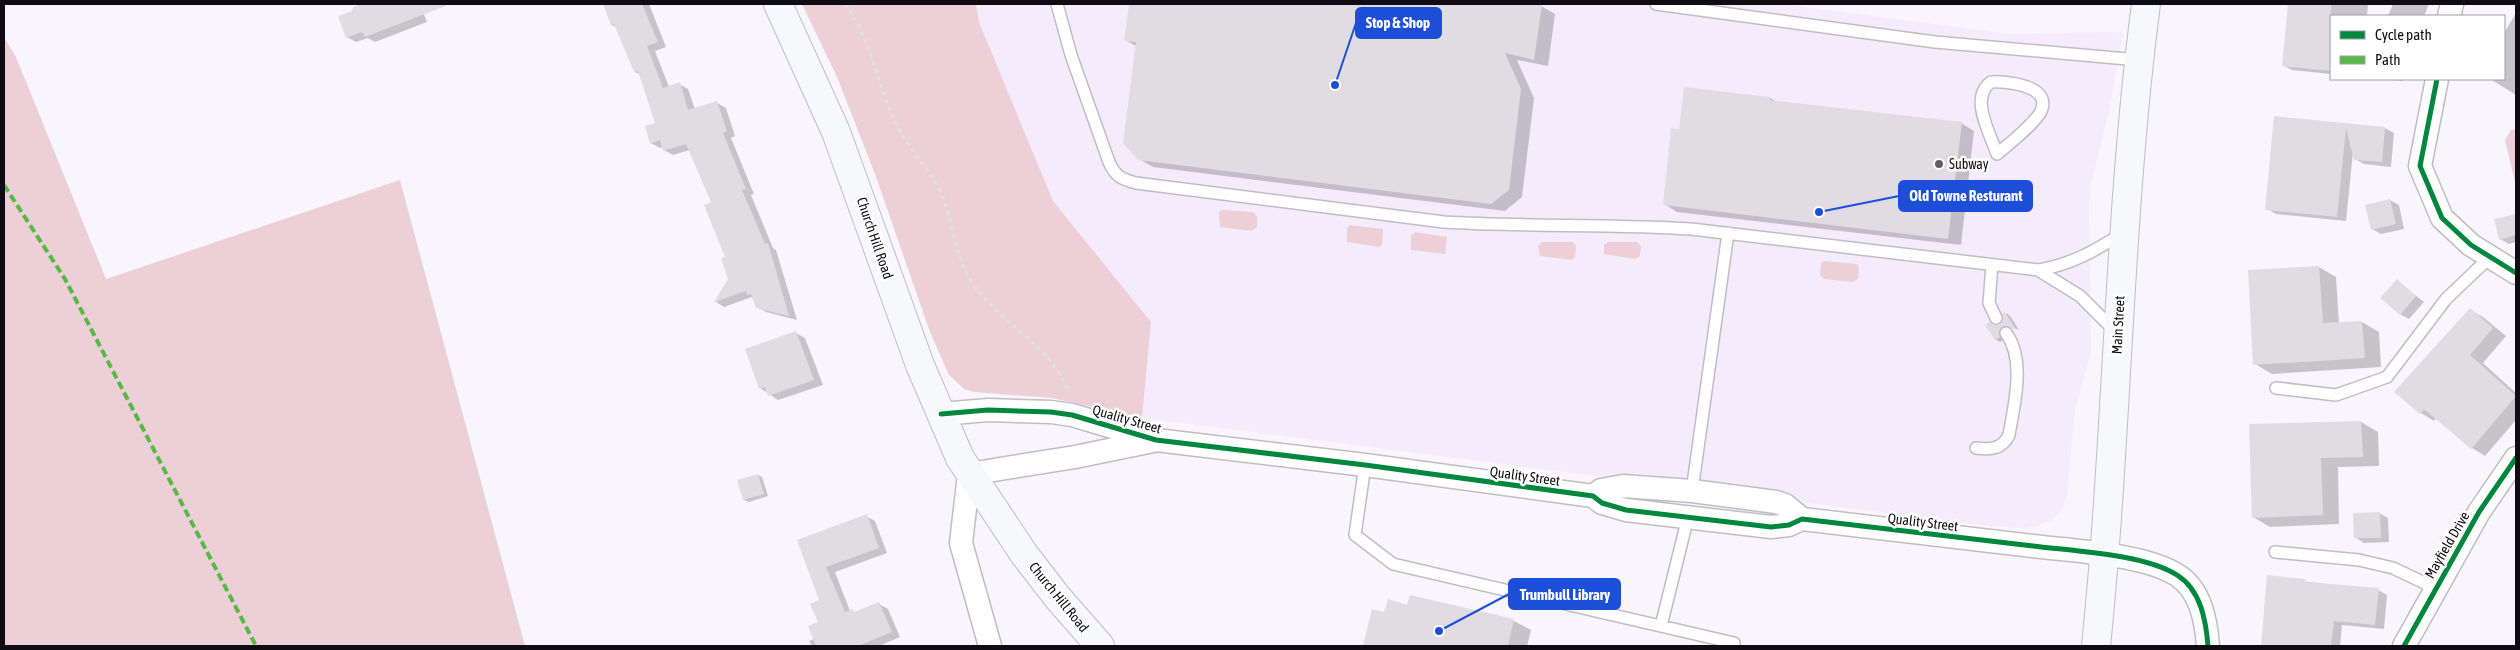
<svg xmlns="http://www.w3.org/2000/svg" width="2520" height="650" font-family="'Asap Condensed',sans-serif">
  <rect width="100%" height="100%" fill="#f8f5fc"/>
  <path fill="#f4ecfc" d="M976,4H1781L2010,34L2123,32L2108,116L2091,183L2089,202L2091,351L2075,410L2067,494L2063,508L2052,520L2038,526L2022,528L1981,525L1142,418L1151,322L1053,201L979,22Z"/>
  <path fill="#edd0d7" d="M802,4H976L979,22L1053,201L1151,322L1142,418L1052,398L974,392L964,389L949,375L930,332L875,174L837,77Z
    M4,37L16,57L106,279L400,180L525,646H4Z
    M2516,129V187L2505,140L2511,130Z
    M1222,210L1253,212L1257,216V227L1251,231L1220,227L1219,212Z
    M1349,225L1383,229L1382,245L1379,247L1347,242V229Z
    M1415,232L1447,237L1445,254L1411,250V236Z
    M1542,242H1573L1576,246L1575,258L1571,260L1540,256L1538,246Z
    M1608,242H1637L1641,246L1640,256L1635,259L1604,254V245Z
    M1824,261L1857,264L1859,268L1858,279L1853,282L1824,279L1820,275L1821,263Z"/>
  <path fill="#0003" d="M364,4H420L427,22L375,42L368,38L356,42L347,37L354,8Z
    M604,4H649L666,47L655,51L669,87L679,84L688,89L695,109L717,103L726,108L735,136L731,138L754,194L751,195L773,248L776,250L797,320L766,312L757,307L752,297L724,307L716,302L729,279L727,258L713,203L690,150L673,155L664,150L663,147L660,148L651,143L656,124L641,75L635,72L617,28L612,25Z
    M1130,4H1521L1541,6L1555,14L1548,66L1517,60L1534,98L1522,197L1505,211L1153,167L1139,159L1136,46L1125,40Z
    M2289,4H2368L2367,16H2331V74L2292,70L2283,65Z
    M2393,4H2429L2424,16H2388Z
    M2516,13V95L2490,79H2504V33Z
    M2381,79H2403V81Z
    M1770,98L1777,102L1961,123L1974,131L1961,245L1677,212L1664,204L1680,130Z
    M2275,117L2385,128L2394,133L2391,167L2364,164L2355,159L2353,152L2346,221L2276,214L2267,209Z
    M2390,200L2399,205L2404,229L2381,234L2372,229Z
    M2516,215V242L2509,244L2500,239L2496,220Z
    M2319,267L2336,277L2339,323L2362,322L2379,332L2381,367L2272,374L2255,364Z
    M2397,281L2424,302L2409,319L2400,314Z
    M2470,310L2483,317L2506,336L2483,363L2516,393V420L2485,456L2472,448L2436,418L2434,421L2421,413Z
    M2006,313L2010,316L2019,330L2012,327L2006,329L2003,340L2000,342L1995,339V327L2000,326Z
    M796,333L805,338L823,385L778,400L760,388Z
    M2361,422L2378,432L2379,466L2338,467L2339,524L2270,527L2253,517L2250,425Z
    M758,475L762,477L768,496L749,502L744,500Z
    M2379,513L2388,518L2389,542L2364,543L2355,537Z
    M866,516L875,521L887,553L835,572L850,611L856,613L879,604L888,609L900,637L879,646H812L809,641L814,639L819,623L821,601L799,540Z
    M2268,577L2378,590L2387,595L2384,629L2342,625L2340,646H2262Z
    M1411,596L1514,621L1531,630L1527,646H1364L1372,611L1385,614L1408,606Z"/>
  <path fill="#e1dce2" d="M361,4H448V5L365,37L362,32L346,38L338,16L352,11L353,7Z
    M603,4H642L658,42L647,46L663,88L680,82L688,110L717,101L727,131L723,133L746,189L742,190L765,244L768,243L789,316L756,308L751,294L747,295L746,291L714,302L728,279L721,258L725,257L704,205L711,202L686,144L663,151L660,140L650,144L645,126L655,123L638,71L634,72L614,24L611,25Z
    M1129,4L1542,5L1534,60L1505,53L1521,89L1509,190L1491,204L1138,160L1123,143L1136,42L1124,41Z
    M2288,4H2331V71L2282,66Z
    M1684,87L1770,97V100L1962,122L1948,239L1663,205L1671,128L1679,129Z
    M2274,116L2385,127L2382,162L2354,160L2346,128L2337,217L2265,210Z
    M2390,199L2396,224L2371,230L2365,205Z
    M2516,214V235L2499,240L2494,219Z
    M2319,266L2323,323L2362,321L2365,358L2253,365L2248,270Z
    M2397,279L2416,296L2400,315L2380,298Z
    M2470,308L2493,328L2470,355L2516,396L2471,449L2424,409L2420,414L2394,392Z
    M2005,312L2015,328L2013,329L2007,326L2002,327L1999,332L2000,337L1995,340L1985,325L1989,322L1995,325H2000L2003,319L2002,314Z
    M796,331L814,380L768,396L765,387L759,389L745,349Z
    M2361,421L2363,457L2321,458L2323,515L2252,518L2249,424Z
    M758,474L764,494L743,500L737,480Z
    M2380,512L2381,538H2354L2353,513Z
    M867,514L879,548L826,567L845,612L852,609L854,612L879,602L892,632L858,646H816L808,626L818,622L810,604L819,600L797,540Z
    M2267,575L2305,579L2306,582L2379,588L2375,625L2334,621L2331,646H2261Z
    M1410,595L1514,619L1508,646H1363L1372,609L1384,612L1388,599L1407,605Z"/>
  <g fill="none" stroke-linecap="round" stroke-linejoin="round">
    <g stroke="#c0bcc4" stroke-width="14">
      <path id="service" d="M1057,4L1071,55L1109,162C1115,176 1121,179 1136,183L1444,222C1527,227 1609,224 1691,229L2038,270C2070,265 2095,251 2121,234
        M1656,4L1935,42L2139,60
        M1991,82C2007,81 2055,86 2040,113C2030,128 2011,142 1997,154C1990,133 1969,98 1991,82Z
        M1992,265L1989,303L1996,318
        M2038,270L2080,296L2115,331
        M2276,388L2336,395L2387,377L2446,299L2490,257
        M1976,448C1991,450 2002,449 2009,435C2014,405 2026,360 2006,333
        M1365,465L1355,535L1393,564L1734,643
        M1692,491L1728,233
        M2275,552L2359,560L2393,568L2435,588
        M1661,626L1688,517"/>
    </g>
    <g stroke="#c0bcc4" stroke-width="25">
      <path id="minor" d="M2449,16L2452,4
        M2437,79L2420,166L2442,218L2471,245L2516,273
        M941,414L988,410L1051,412L1072,415L1156,440L1365,465L1593,496L1602,503L1626,510L1771,527L1789,525L1802,519C1879,528 1956,537 2033,546C2073,551 2144,554 2177,575C2201,590 2206,621 2208,646
        M1593,496L1601,490L1623,486L1692,491L1776,502L1785,505L1802,519
        M990,646L961,543L969,474L1075,457L1153,441
        M2404,646L2479,512L2516,458"/>
    </g>
    <g stroke="#c0bcc4" stroke-width="30">
      <path id="secondary" d="M778,4L836,132L920,365L960,458L1024,554L1058,598L1100,646
        M2096,646C2118,433 2118,217 2146,4"/>
    </g>
    <path stroke="#e1e0e2" stroke-width="3" stroke-dasharray="4 4" stroke-linecap="butt" d="M845,4C872,40 877,86 897,125C909,150 931,170 942,195C953,223 955,256 971,281C997,322 1051,344 1068,391"/>
    <use href="#service" stroke="#fefeff" stroke-width="11"/>
    <use href="#minor" stroke="#fefeff" stroke-width="22"/>
    <use href="#secondary" stroke="#f7f8fb" stroke-width="28"/>
    <path stroke="#58b947" stroke-width="4" stroke-dasharray="8 4" stroke-linecap="butt" d="M4,185L65,279L256,646"/>
    <g stroke="#fff" stroke-width="8">
      <path id="cycleway" d="M2437,79L2420,166L2442,218L2471,245L2516,273
        M941,414L988,410L1051,412L1072,415L1156,440L1365,465L1593,496L1602,503L1626,510L1771,527L1789,525L1802,519C1879,528 1956,537 2033,546C2073,551 2144,554 2177,575C2201,590 2206,621 2208,646
        M2404,646L2479,512L2516,458"/>
    </g>
    <use href="#cycleway" stroke="#00873e" stroke-width="5"/>
  </g>
  <circle fill="#615e65" stroke="#fff" stroke-width="2" cx="1939" cy="164" r="5"/>
  <g text-anchor="middle" dominant-baseline="central" stroke-width="5" stroke-linejoin="round" paint-order="stroke">
    <g font-size="14" fill="#100c13" stroke="#fff" text-anchor="start">
      <text x="1949" y="164">Subway</text>
    </g>
    <g font-size="14" fill="#100c13" stroke="#fff">
      <text transform="translate(875 238) rotate(71)">Church Hill Road</text>
      <text transform="translate(2118 325) rotate(-87)">Main Street</text>
      <text transform="translate(1127 419) rotate(16)">Quality Street</text>
      <text transform="translate(1525 476) rotate(8)">Quality Street</text>
      <text transform="translate(1923 522) rotate(7)">Quality Street</text>
      <text transform="translate(2447 545) rotate(-60)">Mayfield Drive</text>
      <text transform="translate(1059 597) rotate(51)">Church Hill Road</text>
    </g>
  </g>
  <path fill="none" stroke="#1d4ed8" stroke-width="2" d="M1335 85L1356 23M1819 212L1899 196M1439 631L1509 594"/>
  <g fill="#1d4ed8" stroke="#fff" stroke-width="2">
    <circle cx="1335" cy="85" r="5"/>
    <circle cx="1819" cy="212" r="5"/>
    <circle cx="1439" cy="631" r="5"/>
  </g>
  <g fill="#1d4ed8" stroke="#1d4ed8" stroke-width="2">
    <rect x="1356" y="8" width="85" height="30" rx="5"/>
    <rect x="1899" y="181" width="133" height="30" rx="5"/>
    <rect x="1509" y="579" width="111" height="30" rx="5"/>
  </g>
  <g font-size="15" text-anchor="middle" font-weight="bold" fill="#fff">
    <text x="1398" y="28">Stop &amp; Shop</text>
    <text x="1966" y="201">Old Towne Resturant</text>
    <text x="1565" y="600">Trumbull Library</text>
  </g>
  <rect width="2520" height="650" fill="none" stroke="#100c13" stroke-width="10"/>
  <rect x="2330" y="15" width="175" height="65" fill="#ffffff" stroke="#9f9ea1"/>
  <rect x="2340" y="31" width="25" height="8" fill="#00873e" stroke="#9f9ea1"/>
  <text x="2375" y="40" font-size="15" fill="#100c13">Cycle path</text>
  <rect x="2340" y="56" width="25" height="8" fill="#58b947" stroke="#9f9ea1"/>
  <text x="2375" y="65" font-size="15" fill="#100c13">Path</text>
</svg>
